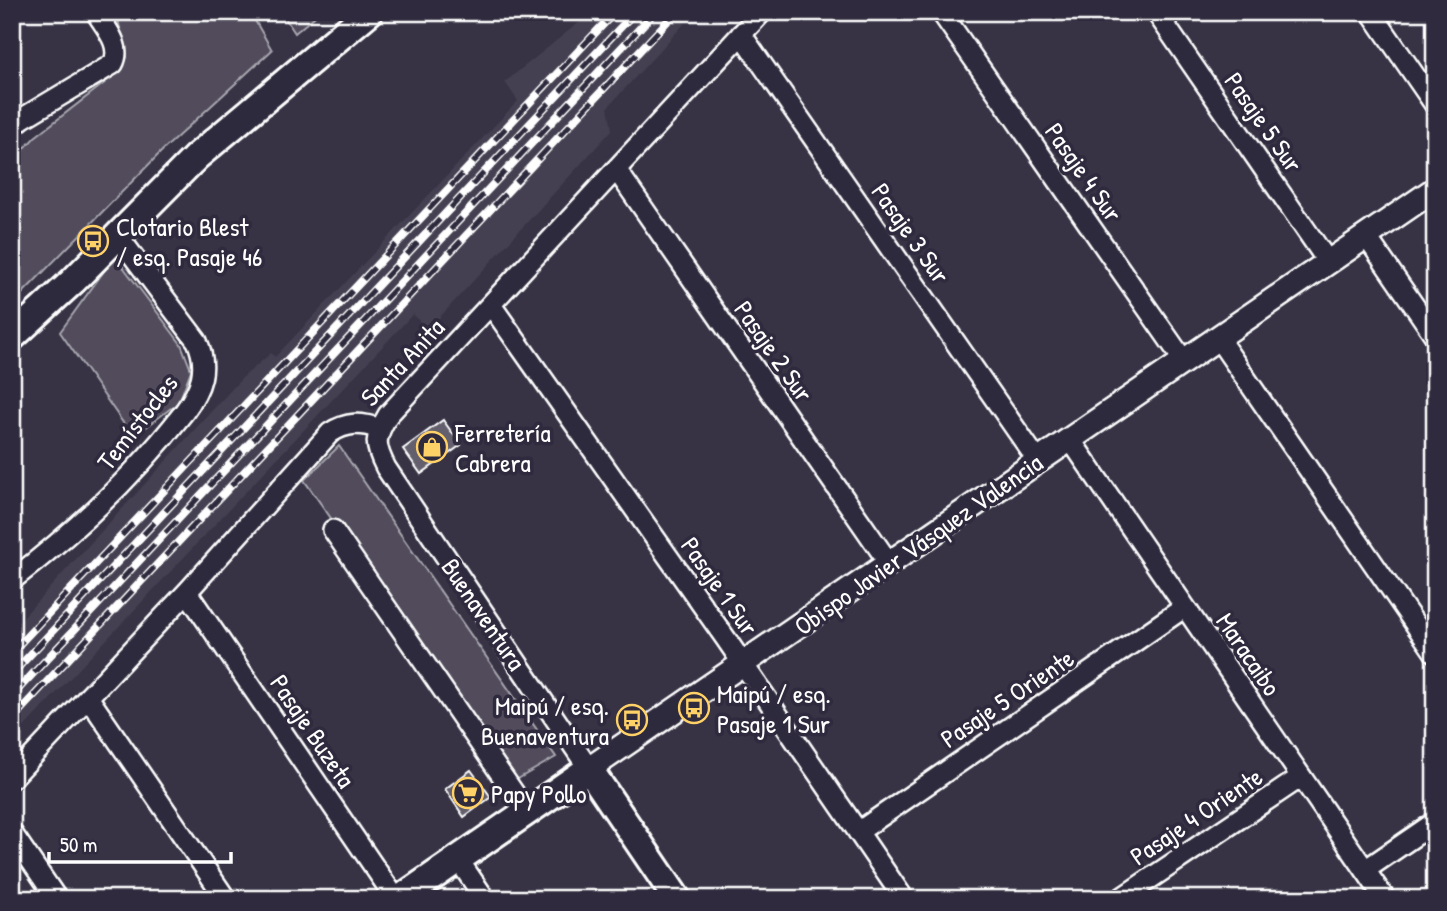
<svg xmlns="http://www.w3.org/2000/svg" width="1447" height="911" font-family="'Patrick Hand',sans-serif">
  <rect width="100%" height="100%" fill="#373345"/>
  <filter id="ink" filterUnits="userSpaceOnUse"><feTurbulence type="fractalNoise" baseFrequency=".0143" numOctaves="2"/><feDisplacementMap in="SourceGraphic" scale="14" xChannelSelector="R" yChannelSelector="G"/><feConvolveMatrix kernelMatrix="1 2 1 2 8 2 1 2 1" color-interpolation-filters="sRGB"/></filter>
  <g filter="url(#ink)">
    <path fill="#444051" d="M592,12H695L608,107L612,130L428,330L413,314L12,740V629L241,379L271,353L275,357L518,101L505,82Z"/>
    <path fill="#514c5c" stroke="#a8a6ae" stroke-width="2" d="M130,12H250L272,50L164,149L12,304V162L35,137L121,70L127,57L118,20Z
      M281,12H320L295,33Z
      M115,256L181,344L191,370L179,402L133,437L60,332Z
      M339,446L556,757L516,780L304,480Z"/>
    <path fill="#635f6d" stroke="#fff" stroke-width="2" d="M443,420L461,445L421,474L403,449Z
      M471,770L491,797L464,817L445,789Z"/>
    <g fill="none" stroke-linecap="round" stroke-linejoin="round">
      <g stroke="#fff" stroke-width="24">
        <path id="minor" d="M941,12L1184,361
          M1156,12L1328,262
          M1371,12L1435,105
          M741,34L1038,461
          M12,127L23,118L113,64C123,46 105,27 96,12
          M616,169L889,563
          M1366,236L1435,336
          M491,305L726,639L904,899
          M1218,338L1435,653
          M1070,439L1385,899
          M333,530L527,812
          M12,580C77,530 134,477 184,412C201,389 209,368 197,341L118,236
          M187,592L396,899
          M88,697L226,899
          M589,769L386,468C374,445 374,438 388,415L762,12
          M12,778L187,592L330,433C347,422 361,422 380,429
          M858,832L1185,607
          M12,833L57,899
          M458,859L485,899
          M1365,870L1435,822
          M1120,899L1301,777"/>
      </g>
      <g stroke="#fff" stroke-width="28">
        <path id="tertiary" d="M589,769L1435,189"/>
      </g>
      <g stroke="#fff" stroke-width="32">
        <path id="secondary" d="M12,337L73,281L196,157L369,12
          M400,899L589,769L677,899"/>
      </g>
      <use href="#minor" stroke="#2f2a3d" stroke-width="19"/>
      <use href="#tertiary" stroke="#2f2a3d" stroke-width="23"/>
      <use href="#secondary" stroke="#2f2a3d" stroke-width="26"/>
      <g stroke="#fff" stroke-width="8">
        <path id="rail" d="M12,652L615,12
          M12,674L635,12
          M12,696L655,12
          M12,719L676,12"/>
      </g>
      <use href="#rail" stroke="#2f2a3d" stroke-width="5" stroke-dasharray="16" stroke-linecap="butt"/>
    </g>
  </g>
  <defs>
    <g id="bus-ring" transform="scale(1.575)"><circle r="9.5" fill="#2f2a3d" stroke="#ffd166" stroke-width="1.5"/><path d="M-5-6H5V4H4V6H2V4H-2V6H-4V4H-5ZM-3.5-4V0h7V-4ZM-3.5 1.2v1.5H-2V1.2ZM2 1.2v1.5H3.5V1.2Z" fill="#ffd166"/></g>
    <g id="shop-ring" transform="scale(1.575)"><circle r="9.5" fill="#2f2a3d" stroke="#ffd166" stroke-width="1.5"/><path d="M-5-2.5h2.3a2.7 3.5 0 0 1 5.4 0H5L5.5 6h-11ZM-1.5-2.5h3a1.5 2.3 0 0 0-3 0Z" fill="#ffd166"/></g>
    <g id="supermarket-ring" transform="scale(1.575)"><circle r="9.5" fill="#2f2a3d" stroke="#ffd166" stroke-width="1.5"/><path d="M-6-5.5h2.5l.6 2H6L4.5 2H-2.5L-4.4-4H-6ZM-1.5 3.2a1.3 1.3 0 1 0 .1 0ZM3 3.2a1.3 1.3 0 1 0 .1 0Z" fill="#ffd166"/></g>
  </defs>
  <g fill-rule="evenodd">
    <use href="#bus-ring" x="93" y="241"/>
    <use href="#shop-ring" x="432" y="447"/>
    <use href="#bus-ring" x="694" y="708"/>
    <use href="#bus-ring" x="632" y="720"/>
    <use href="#supermarket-ring" x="468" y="793"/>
  </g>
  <g text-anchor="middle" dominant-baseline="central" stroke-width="7" stroke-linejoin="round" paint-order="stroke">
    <g font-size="26" fill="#fff" stroke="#2f2a3d">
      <text transform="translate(1264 122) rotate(55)">Pasaje 5 Sur</text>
      <text transform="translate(1084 172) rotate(55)">Pasaje 4 Sur</text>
      <text transform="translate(911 233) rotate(55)">Pasaje 3 Sur</text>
      <text transform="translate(774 351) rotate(55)">Pasaje 2 Sur</text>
      <text transform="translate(402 362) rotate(-47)">Santa Anita</text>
      <text transform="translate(137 422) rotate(-52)">Temístocles</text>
      <text transform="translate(918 544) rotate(-35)">Obispo Javier Vásquez Valencia</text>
      <text transform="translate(720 586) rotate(55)">Pasaje 1 Sur</text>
      <text transform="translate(484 614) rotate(56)">Buenaventura</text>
      <text transform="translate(1249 654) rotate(56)">Maracaibo</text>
      <text transform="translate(1007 698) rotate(-34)">Pasaje 5 Oriente</text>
      <text transform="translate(313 731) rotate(56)">Pasaje Buzeta</text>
      <text transform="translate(1196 816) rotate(-34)">Pasaje 4 Oriente</text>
    </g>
    <g font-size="26" fill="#fff" stroke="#2f2a3d" text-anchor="start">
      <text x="116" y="226">Clotario Blest<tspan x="116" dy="30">/ esq. Pasaje 46</tspan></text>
      <text x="455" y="432">Ferretería<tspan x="455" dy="30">Cabrera</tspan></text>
      <text x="717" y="693">Maipú / esq.<tspan x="717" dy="30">Pasaje 1 Sur</tspan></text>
      <text x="609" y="705" text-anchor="end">Maipú / esq.<tspan x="609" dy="30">Buenaventura</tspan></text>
      <text x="491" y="793">Papy Pollo</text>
    </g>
  </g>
  <rect width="1447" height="911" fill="none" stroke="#2f2a3d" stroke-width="42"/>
  <rect x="21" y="21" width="1405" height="869" fill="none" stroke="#fff" stroke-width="2.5" filter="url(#ink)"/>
  <path d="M49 852v10h182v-10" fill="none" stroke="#ffffff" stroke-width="3.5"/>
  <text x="60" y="852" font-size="21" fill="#ffffff" stroke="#2f2a3d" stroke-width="5" paint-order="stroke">50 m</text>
</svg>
